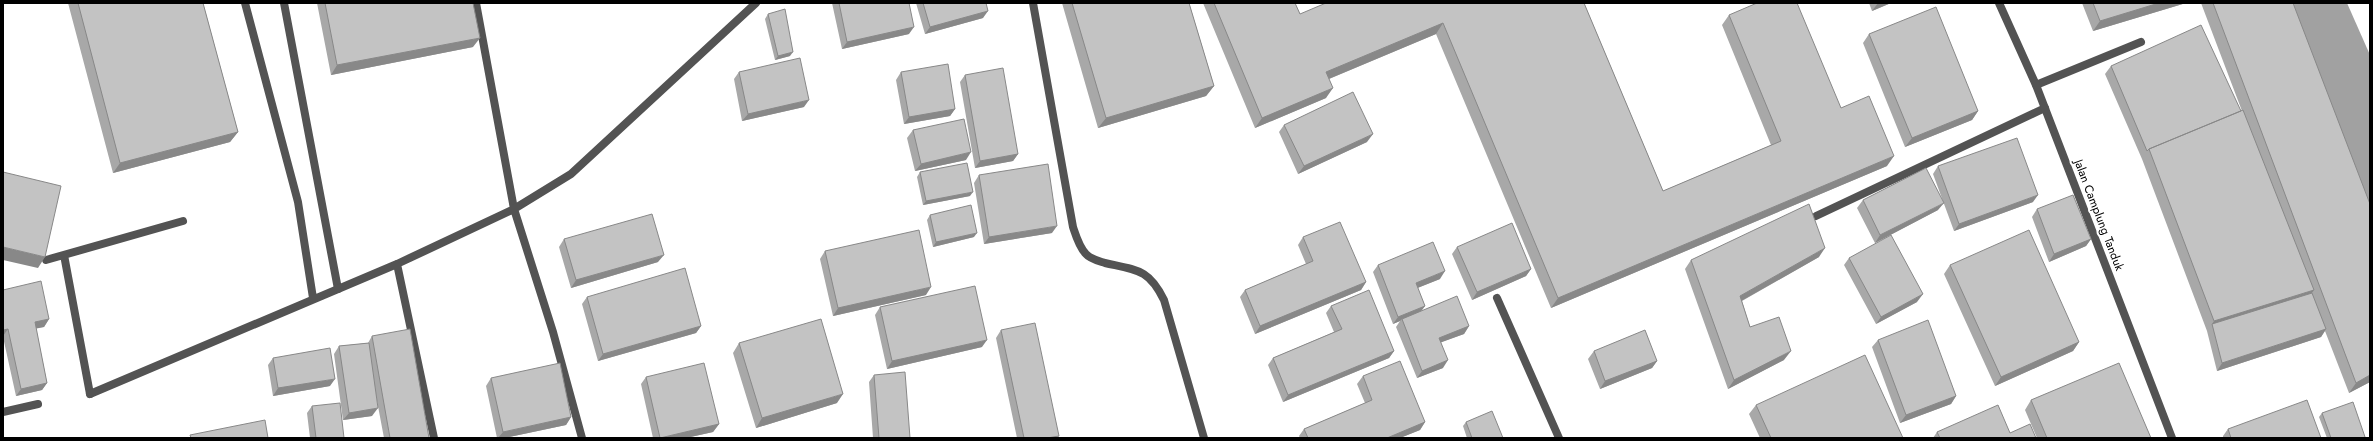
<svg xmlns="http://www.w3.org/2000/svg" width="2373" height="441" font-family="Jost,sans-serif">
  <rect width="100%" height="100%" fill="#fff"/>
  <path fill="#a1a1a1" d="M2282,3H2347L2370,55V233Z"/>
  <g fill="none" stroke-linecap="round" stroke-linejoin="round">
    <path stroke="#535353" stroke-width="8" d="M284,3L338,289
      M476,3L514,209
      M2036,85L2141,42
      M1816,216L2045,108
      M64,255L90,394
      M46,260L183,221
      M3,412L38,404"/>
    <path stroke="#535353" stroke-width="8" d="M245,3L298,202L313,298
      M1033,3L1073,227C1076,236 1079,247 1086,254C1090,259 1099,261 1105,263C1137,270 1149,269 1164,300L1204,438
      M1999,3L2036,85L2172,438
      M514,209L553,332L582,438
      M397,264L434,438
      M1497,298L1559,438
      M90,394L397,264L514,209L571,174L756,3"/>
  </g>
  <path fill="#a8a8a8" d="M68,3H203L238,132L230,142L113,173Z
    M317,3H473V47L331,75Z
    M832,3H909V34L842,49Z
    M916,3H986L983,18L925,34Z
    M1062,3H1189L1214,86L1206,96L1098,128Z
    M1203,3H1295L1300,14L1584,3L1663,191L1771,145L1722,25L1729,15L1841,108L1887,166L1551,308L1436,34L1329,79L1326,98L1255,128Z
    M1869,3H1891L1872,11Z
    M2082,3H2186L2093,31Z
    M2201,3H2293L2370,382L2349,393L2325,331L2321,337L2217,371L2207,331L2142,159L2105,74L2111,66L2241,111H2242Z
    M768,14L790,56L775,60L765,19Z
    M1869,34L1978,111L1972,120L1905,147L1863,43Z
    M739,72L804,107L742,121L734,79Z
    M901,72L955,109L950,116L904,124L896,80Z
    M965,75L1018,154L1013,161L975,168L960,82Z
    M1284,125L1367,142L1298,174L1279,132Z
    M913,130L966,160L915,171L907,138Z
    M1938,166L2033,202L1954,231L1933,174Z
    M920,172L970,196L923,205L917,177Z
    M979,175L1052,233L984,244L974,183Z
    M1863,200L1938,210L1875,243L1857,208Z
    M2037,209L2091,239L2086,246L2049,262L2032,217Z
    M930,215L974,237L933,247L927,220Z
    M1303,237L1366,282L1361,290L1255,334L1240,297L1245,290L1306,264L1298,245Z
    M564,239L658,262L571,288L559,247Z
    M1457,247L1531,269L1526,276L1472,300L1452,254Z
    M825,251L926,295L833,316L820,259Z
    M1819,257L1742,301L1750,327L1784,360L1728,389L1685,269L1691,260Z
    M1849,258L1917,302L1876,324L1844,265Z
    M1378,265L1440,279L1417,288L1425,306L1421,311L1469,326L1464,334L1441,342L1443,368L1417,378L1396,327L1400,321L1393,324L1373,272Z
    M1950,265L2079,342L2073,351L1995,386L1944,274Z
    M3,290L49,319L44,327L36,328L47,383L42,390L16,396L3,337Z
    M587,297L701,326L696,333L598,361L582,304Z
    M1331,306L1394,351L1389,358L1283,402L1268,365L1273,358L1334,332L1326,313Z
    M880,307L982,347L887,369L875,315Z
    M1001,330L1057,438H1017L996,338Z
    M372,336L429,438H384L374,385L372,416L343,420L334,354L339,346L368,343Z
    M1878,340L1956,396L1951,404L1900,423L1872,347Z
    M739,343L837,403L756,428L733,353Z
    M1594,351L1657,361L1652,368L1600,389L1588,359Z
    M273,358L330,386L273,396L268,365Z
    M874,375L910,438H873L869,382Z
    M1363,376L1425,422L1420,430L1400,438H1300L1299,436L1304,429L1365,403L1357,384Z
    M646,377L719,424L713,432L686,438H653L641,384Z
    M491,378L571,417L566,425L504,438H497L486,386Z
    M2031,400L2151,438H2037L2025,410Z
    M1756,405L1903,438H1760L1749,414Z
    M312,406L344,438H310L307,413Z
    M2322,413L2364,438H2327L2319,417Z
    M1466,422L1503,438H1467L1463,426Z
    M2228,429L2321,438H2223V436Z
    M1937,432L2010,433L2036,438H1933Z"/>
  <path fill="#888" d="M1878,3H1891L1872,11Z
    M2159,3H2186L2093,31L2100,21Z
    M988,11L983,18L925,34L930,27Z
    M1443,23L1436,34L1319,83L1326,72Z
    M914,27L909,34L842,49L847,42Z
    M480,38L473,47L331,75L337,65Z
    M793,52L790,56L775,60L778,56Z
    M1214,86L1206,96L1098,128L1106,118Z
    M1333,88L1326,98L1255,128L1262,118Z
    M809,100L804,107L742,121L748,114Z
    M955,109L950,116L904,124L909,117Z
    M1978,111L1972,120L1905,147L1912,138Z
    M238,132L230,142L113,173L120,163Z
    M1373,134L1367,142L1298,174L1304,166Z
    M971,152L966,160L915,171L921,164Z
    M1018,154L1013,161L975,168L980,161Z
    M1894,156L1887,166L1551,308L1558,298Z
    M973,192L970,196L923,205L926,201Z
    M2038,195L2033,202L1954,231L1959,224Z
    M1944,203L1938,210L1875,243L1880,235Z
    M1057,226L1052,233L984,244L989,237Z
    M977,233L974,237L933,247L936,242Z
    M2091,239L2086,246L2049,262L2054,254Z
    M3,247L45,257L38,268L3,260Z
    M1825,248L1819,257L1734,305L1740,296Z
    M664,255L658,262L571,288L576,280Z
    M1531,269L1526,276L1472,300L1477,292Z
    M1445,271L1440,279L1410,291L1416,283Z
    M1366,282L1361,290L1255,334L1260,326Z
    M931,287L926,295L833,316L838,308Z
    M2314,290L2307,300L2212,324L2214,321Z
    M1923,294L1917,302L1876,324L1881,317Z
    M1425,306L1419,314L1402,319L1400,321L1393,324L1398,317Z
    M49,319L44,327L29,330L35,322Z
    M701,326L696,333L598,361L603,354Z
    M1469,326L1464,334L1434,345L1439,338Z
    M8,329L3,336V330Z
    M2326,329L2321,337L2217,371L2222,363Z
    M987,340L982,347L887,369L892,361Z
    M2079,342L2073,351L1995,386L2001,377Z
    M1394,351L1389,358L1283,402L1288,395Z
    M1791,351L1784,360L1728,389L1734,380Z
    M1448,360L1443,368L1417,378L1422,371Z
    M1657,361L1652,368L1600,389L1605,381Z
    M2370,375V382L2349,393L2356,383Z
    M335,379L330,386L273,396L278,388Z
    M47,383L42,390L16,396L21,389Z
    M843,394L837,403L756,428L762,418Z
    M1956,396L1951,404L1900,423L1906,415Z
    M378,408L372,416L343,420L349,413Z
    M571,417L566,425L504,438H498L503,432Z
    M1425,422L1420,430L1400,438H1387Z
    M719,424L713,432L686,438H660Z
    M1059,436L1057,438H1047Z"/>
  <path fill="#c3c3c3" stroke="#888" d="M78,3H203L238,132L120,163Z
    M325,3H473L480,38L337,65Z
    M839,3H909L914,27L847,42Z
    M923,3H986L988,11L930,27Z
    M1072,3H1189L1214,86L1106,118Z
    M1214,3H1295L1300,14L1326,3H1584L1663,191L1781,141L1729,15L1757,3H1797L1841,108L1869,96L1894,156L1558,298L1443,23L1326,72L1333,88L1262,118Z
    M2093,3H2159L2100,21Z
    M2213,3H2293L2370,204V375L2356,383Z
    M1936,7L1978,111L1912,138L1869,34Z
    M785,9L793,52L778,56L768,14Z
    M2201,25L2241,111L2149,149L2147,151L2111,66Z
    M800,58L809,100L748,114L739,72Z
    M948,64L955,109L909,117L901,72Z
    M1003,68L1018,154L980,161L965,75Z
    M1353,92L1373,134L1304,166L1284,125Z
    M2243,110L2314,290L2214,321L2149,149Z
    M964,119L971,152L921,164L913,130Z
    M2017,138L2038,195L1959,224L1938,166Z
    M967,163L973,192L926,201L920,172Z
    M1048,164L1057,226L989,237L979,175Z
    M1926,168L1944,203L1880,235L1863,200Z
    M3,172L61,186L45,257L3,247Z
    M2073,195L2091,239L2054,254L2037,209Z
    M1809,204L1825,248L1740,296L1750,327L1779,317L1791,351L1734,380L1691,260Z
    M971,205L977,233L936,242L930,215Z
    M652,214L664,255L576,280L564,239Z
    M1340,222L1366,282L1260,326L1245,290L1313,261L1303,237Z
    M1512,223L1531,269L1477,292L1457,247Z
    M919,230L931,287L838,308L825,251Z
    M2029,230L2079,342L2001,377L1950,265Z
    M1891,235L1923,294L1881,317L1849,258Z
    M1433,242L1445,271L1416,283L1425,306L1398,317L1378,265Z
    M685,268L701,326L603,354L587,297Z
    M41,281L49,319L35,322L47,383L21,389L8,329L3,330V290Z
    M975,286L987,340L892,361L880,307Z
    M1369,290L1394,351L1288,395L1273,358L1342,329L1331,306Z
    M2312,293L2326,329L2222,363L2212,324Z
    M1457,296L1469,326L1439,338L1448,360L1422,371L1402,319Z
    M821,319L843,394L762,418L739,343Z
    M1928,320L1956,396L1906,415L1878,340Z
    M1035,323L1059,436L1047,438H1024L1001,330Z
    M410,329L429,438H390L372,336Z
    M1645,330L1657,361L1605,381L1594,351Z
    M369,343L378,408L349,413L339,346Z
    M330,348L335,379L278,388L273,358Z
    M1865,355L1903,438H1771L1756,405Z
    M1400,361L1425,422L1387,438H1308L1304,429L1372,400L1363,376Z
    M560,363L571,417L503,432L491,378Z
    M704,363L719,424L660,438L646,377Z
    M2119,363L2151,438H2047L2031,400Z
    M905,372L910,438H879L874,375Z
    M2307,400L2321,438H2231L2228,429Z
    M2353,402L2365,437L2362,438H2331L2322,413Z
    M340,403L344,438H316L312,406Z
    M1998,405L2010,433L2030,424L2036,438H1940L1937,432Z
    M1492,411L1503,438H1472L1466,422Z
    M265,420L268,438H191L190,435Z"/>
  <g text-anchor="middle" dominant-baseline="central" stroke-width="4" stroke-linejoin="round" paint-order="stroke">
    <g font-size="12" fill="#000" stroke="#fff">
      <text transform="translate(2099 215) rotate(69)">Jalan Camplung Tanduk</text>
    </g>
  </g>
  <rect width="2373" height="441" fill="none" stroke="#000000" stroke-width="8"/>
</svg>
